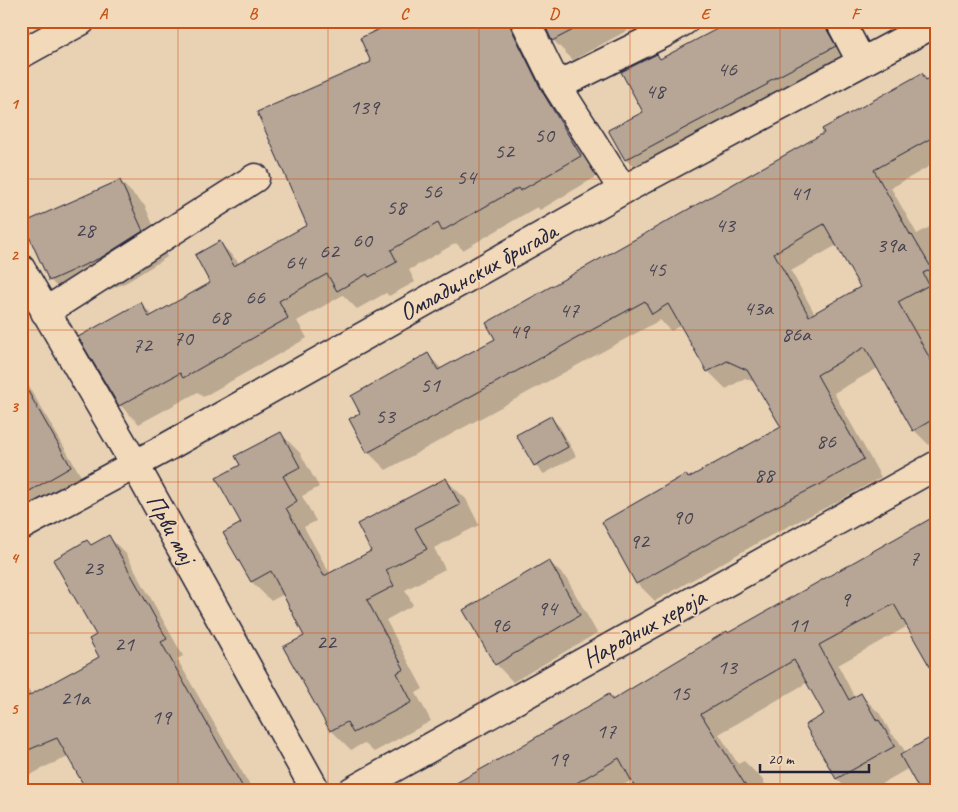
<svg xmlns="http://www.w3.org/2000/svg" width="958" height="812" font-family="Caveat,sans-serif">
  <rect width="100%" height="100%" fill="#e9d2b4"/>
  <filter id="ink" filterUnits="userSpaceOnUse"><feTurbulence type="fractalNoise" baseFrequency=".02" numOctaves="2"/><feDisplacementMap in="SourceGraphic" scale="10" xChannelSelector="R" yChannelSelector="G"/><feConvolveMatrix kernelMatrix="1 2 1 2 8 2 1 2 1" color-interpolation-filters="sRGB"/></filter>
  <g filter="url(#ink)">
    <path fill="#0003" fill-rule="evenodd" d="M400,21H639L641,23L573,60L553,40L545,24L537,26L599,175L540,210L537,207L463,250L456,243L409,270L415,282L389,296L386,293L357,309L343,295L297,321L307,338L203,397L198,392L139,424L120,405L141,303L153,316L212,283L220,243L240,264L308,226L372,63Z
      M734,21H840L852,64L644,177L626,160L610,130L645,112L657,55L662,60Z
      M922,75L928,81L937,76V162L891,188L917,234L937,223V445L932,448L914,430L878,368L834,393L881,477L839,501L777,532L655,601L637,583L689,479L782,428L756,383L745,378L726,389L708,371L681,325L671,331L660,320L386,470L368,452L362,414L428,355L442,369L497,339ZM837,245L861,287L815,314L791,271Z
      M120,181L145,206L167,257L127,282L75,305L50,280Z
      M21,373L85,483L21,523Z
      M551,418L560,427L576,456L544,474L535,465Z
      M280,433L300,453L319,487L302,496L316,521L304,527L330,574L373,551L446,480L466,499L479,525L434,548L445,569L405,590L413,605L386,620L423,689L416,693L431,721L374,752L364,743L351,750L331,730L306,636L284,594L271,601L252,582L225,534L243,524L242,466Z
      M937,517L908,626L838,665L855,698L861,695L880,714L891,733L898,740L906,753L909,768L869,791H849L837,779L807,726L826,714L808,682L719,734L738,764L744,761L763,780L768,791H639L632,780L614,791H445L609,696L614,700Z
      M109,537L126,554L183,656L177,659L253,791H89L69,757L49,765L21,780V692L27,689L33,695L101,658L87,541L92,546Z
      M549,561L567,579L597,633L513,682L496,664Z
      M417,787L421,791H410Z"/>
    <path fill="#b7a696" stroke="#22223b" fill-rule="evenodd" d="M397,21H510L511,28L543,93L581,156L520,191L518,188L442,231L438,223L391,250L397,262L369,277L367,274L337,291L327,274L279,301L288,318L183,378L180,373L119,406L78,337L141,302L149,317L210,283L195,255L220,241L234,266L307,225L257,112L371,62L360,38Z
      M543,21H590L552,41Z
      M732,21H825L826,28L836,46L767,82L768,84L625,160L608,130L643,112L621,72L657,54L660,59Z
      M922,73L926,80L937,75V135L874,170L911,236L912,235L932,269L923,273L929,285L898,302L937,371V417L913,431L865,347L817,375L864,459L821,484L759,515L636,584L602,522L686,474L688,478L781,427L747,370L727,361L707,372L668,304L652,314L645,301L367,453L349,419L360,413L351,396L428,353L438,370L495,339L486,323L824,133L822,129ZM824,224L860,287L809,316L774,253Z
      M120,180L143,231L102,257L49,281L23,223Z
      M21,379L71,467L21,496Z
      M551,416L568,447L534,466L516,435Z
      M281,432L300,467L283,476L297,501L286,508L324,576L371,551L357,524L446,478L460,505L415,528L427,549L386,570L394,586L367,600L404,669L397,673L412,702L353,733L347,722L330,731L283,647L304,636L271,571L251,582L223,533L241,523L216,478L240,465L235,456Z
      M937,515V679L894,604L819,645L849,700L861,693L877,721L879,720L895,746L836,779L805,725L824,714L794,660L701,714L749,791H637L619,758L563,791H442L503,757L609,694L612,700L727,631L728,633Z
      M109,535L167,639L161,642L245,791H87L57,738L21,753V700L99,657L89,639L96,635L53,560L87,540L91,545Z
      M549,560L580,615L495,665L463,610Z
      M937,734V791H920L900,755Z"/>
    <g fill="none" stroke-linecap="round" stroke-linejoin="round">
      <g stroke="#22223b" stroke-width="31">
        <path id="minor" d="M525,21L557,86L623,190
          M840,21L861,61
          M21,54L81,21
          M557,86L664,33L684,21
          M21,269L135,465L316,791
          M45,312L255,178
          M21,526L167,447L623,190L937,22
          M352,791L937,465"/>
      </g>
      <use href="#minor" stroke="#f1d9b9" stroke-width="28"/>
    </g>
  </g>
  <path fill="none" stroke="#ca5113" stroke-width="1" stroke-opacity="0.55" d="M178,21V791M328,21V791M479,21V791M630,21V791M780,21V791M21,179H937M21,330H937M21,482H937M21,633H937"/>
  <g text-anchor="middle" dominant-baseline="central" stroke-width="4" stroke-linejoin="round" paint-order="stroke">
    <g font-size="22" fill="#474352">
      <text x="727" y="69">46</text>
      <text x="655" y="91">48</text>
      <text x="364" y="107">139</text>
      <text x="544" y="135">50</text>
      <text x="504" y="151">52</text>
      <text x="466" y="177">54</text>
      <text x="432" y="191">56</text>
      <text x="800" y="193">41</text>
      <text x="396" y="207">58</text>
      <text x="725" y="225">43</text>
      <text x="85" y="230">28</text>
      <text x="362" y="240">60</text>
      <text x="891" y="245">39a</text>
      <text x="329" y="251">62</text>
      <text x="295" y="262">64</text>
      <text x="656" y="269">45</text>
      <text x="255" y="297">66</text>
      <text x="758" y="308">43a</text>
      <text x="569" y="310">47</text>
      <text x="220" y="317">68</text>
      <text x="519" y="331">49</text>
      <text x="796" y="334">86a</text>
      <text x="183" y="338">70</text>
      <text x="142" y="345">72</text>
      <text x="430" y="385">51</text>
      <text x="385" y="416">53</text>
      <text x="826" y="441">86</text>
      <text x="764" y="475">88</text>
      <text x="682" y="517">90</text>
      <text x="639" y="541">92</text>
      <text x="914" y="558">7</text>
      <text x="93" y="568">23</text>
      <text x="845" y="599">9</text>
      <text x="547" y="608">94</text>
      <text x="500" y="625">96</text>
      <text x="798" y="625">11</text>
      <text x="326" y="642">22</text>
      <text x="124" y="644">21</text>
      <text x="727" y="667">13</text>
      <text x="680" y="693">15</text>
      <text x="75" y="698">21a</text>
      <text x="161" y="717">19</text>
      <text x="606" y="731">17</text>
      <text x="558" y="759">19</text>
    </g>
    <g font-size="25" fill="#22223b" stroke="#f1d9b9">
      <text transform="translate(478 272) rotate(-29)">Омладинских бригада</text>
      <text transform="translate(171 529) rotate(61)">Први мај</text>
      <text transform="translate(644 628) rotate(-29)">Народних хероја</text>
    </g>
  </g>
  <rect width="958" height="812" fill="none" stroke="#f1d9b9" stroke-width="55"/>
  <path d="M760 764v8h109v-8" fill="none" stroke="#22223b" stroke-width="2.5"/>
  <text x="768" y="764" font-size="15" fill="#22223b" stroke="#f1d9b9" stroke-width="4" paint-order="stroke">20 m</text>
  <rect x="28" y="28" width="902" height="756" fill="none" stroke="#ca5113" stroke-width="2"/>
  <g font-size="16" text-anchor="middle" font-weight="bold" fill="#ca5113">
    <text x="103" y="19">A</text>
    <text x="253" y="19">B</text>
    <text x="404" y="19">C</text>
    <text x="554" y="19">D</text>
    <text x="705" y="19">E</text>
    <text x="855" y="19">F</text>
    <text x="14" y="109">1</text>
    <text x="14" y="260">2</text>
    <text x="14" y="412">3</text>
    <text x="14" y="563">4</text>
    <text x="14" y="714">5</text>
  </g>
</svg>
